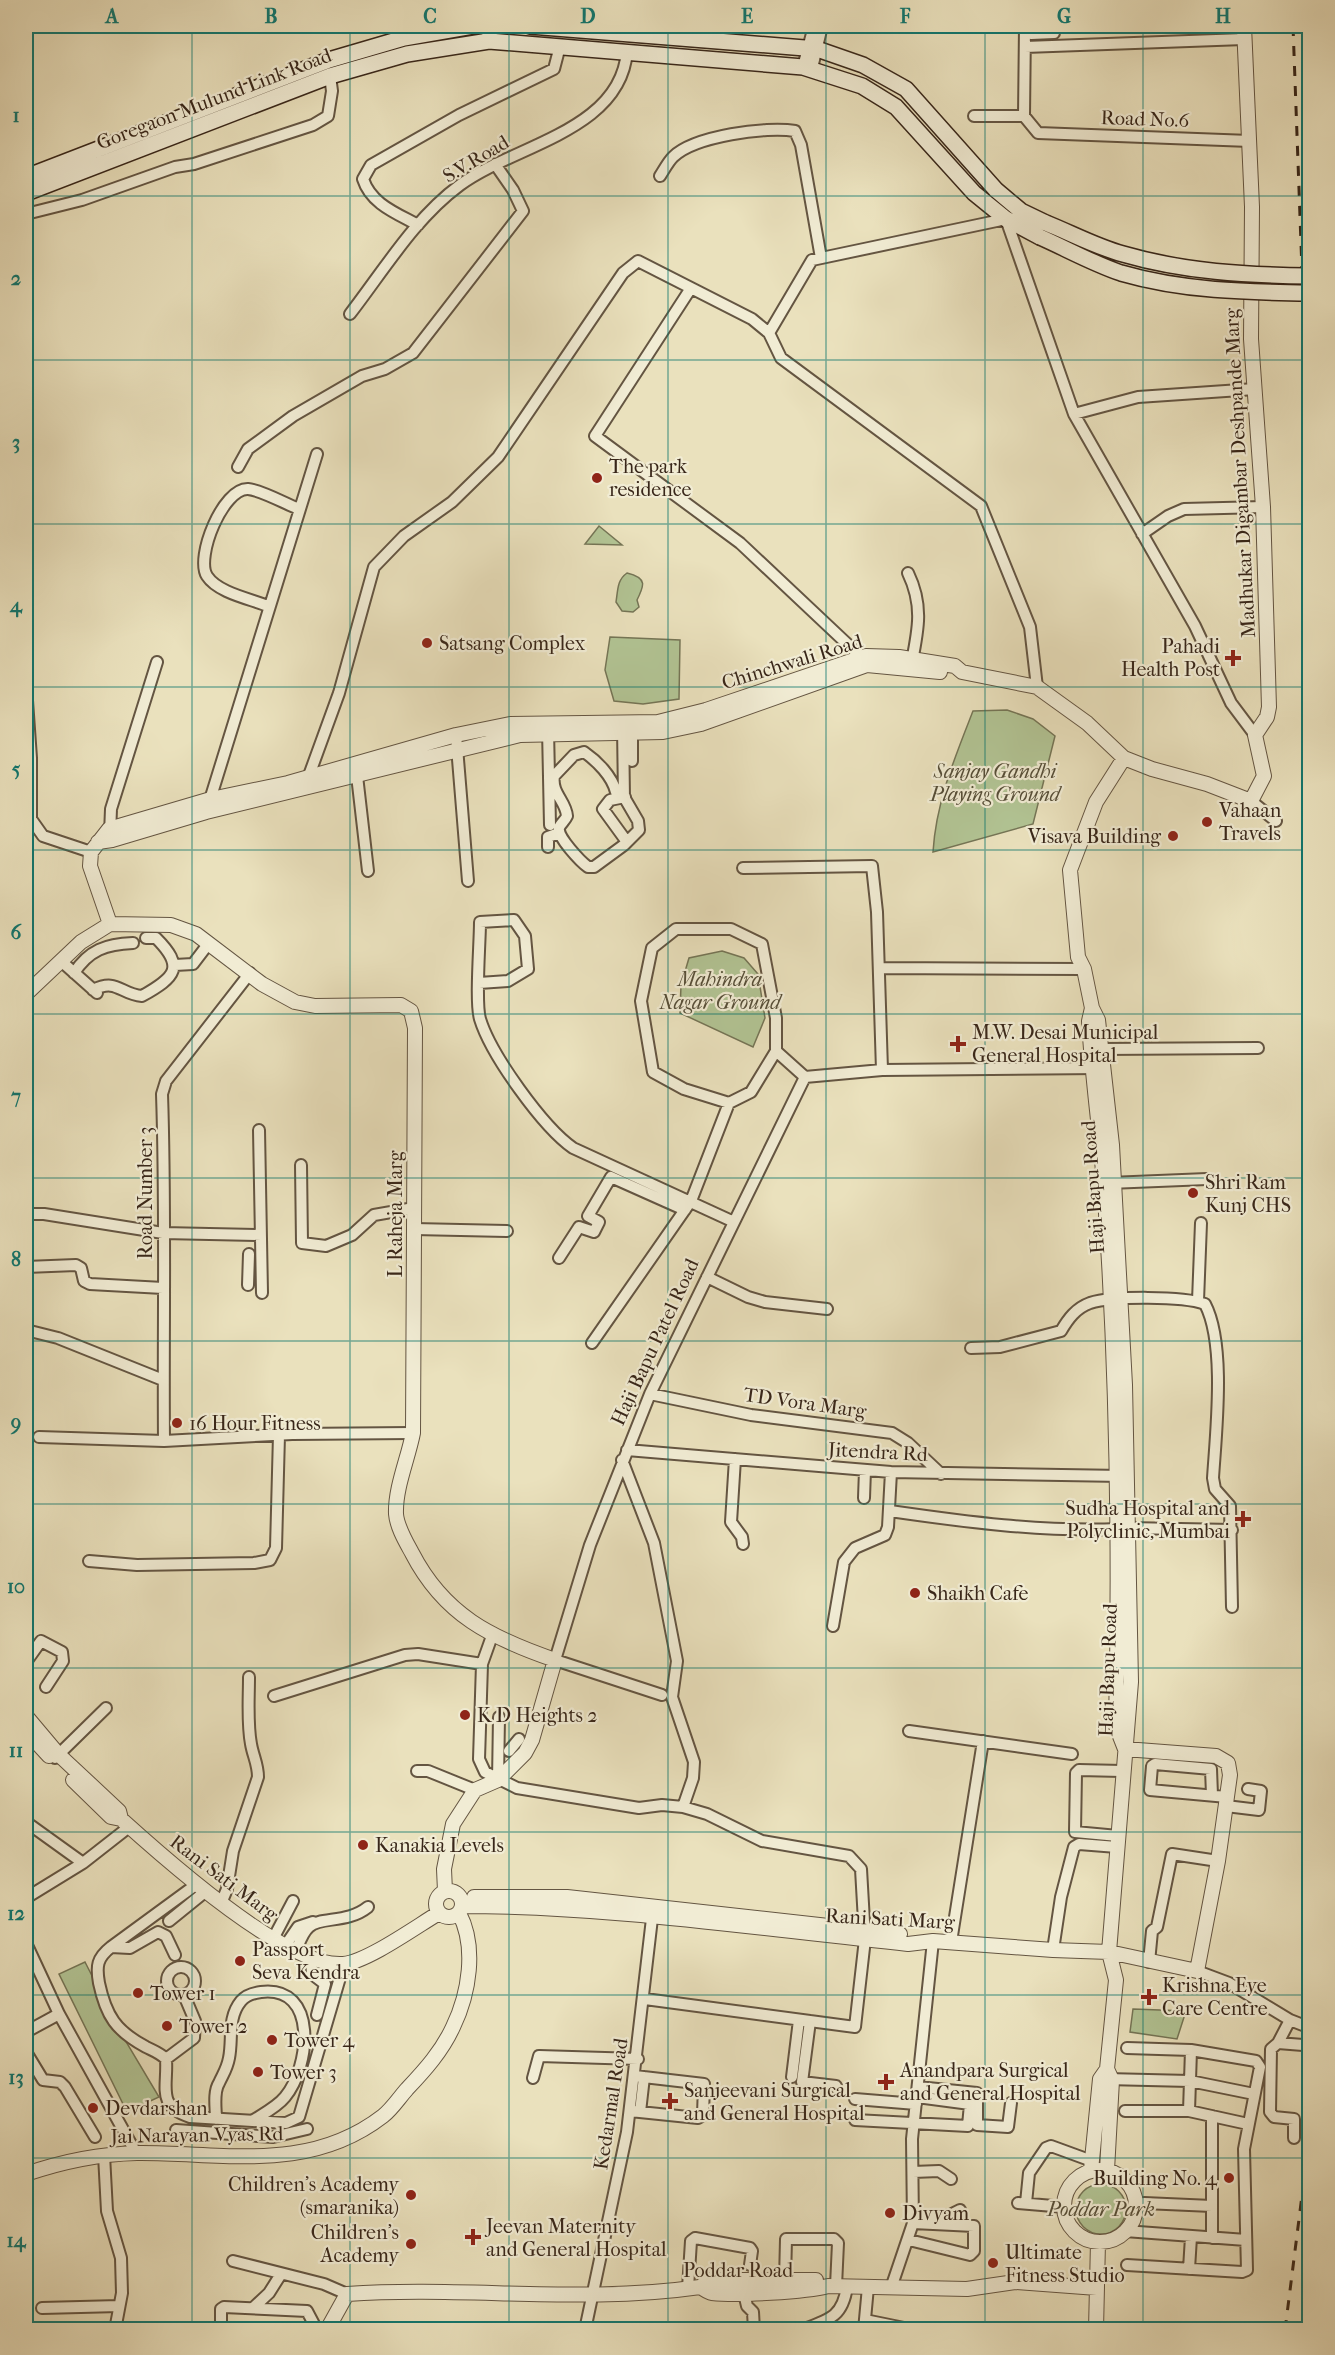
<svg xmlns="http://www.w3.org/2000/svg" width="1335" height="2355" font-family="'IM FELL French Canon',serif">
  <rect width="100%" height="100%" fill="#eae1bd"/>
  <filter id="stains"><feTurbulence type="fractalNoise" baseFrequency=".00333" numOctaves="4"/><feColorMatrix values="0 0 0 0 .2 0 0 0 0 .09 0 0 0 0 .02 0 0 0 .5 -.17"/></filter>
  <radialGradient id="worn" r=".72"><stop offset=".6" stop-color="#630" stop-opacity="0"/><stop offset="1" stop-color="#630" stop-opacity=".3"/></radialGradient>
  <path fill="#b2c494" stroke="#757556" stroke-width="1.5" d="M599,526L622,545L585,544Z
    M627,573C648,578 644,586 637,600L639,607L633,612L622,611L616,602C618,590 617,580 627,573Z
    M610,637L680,640L679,699L643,704L614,701L605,670Z
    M1007,710L1033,719L1055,736L1033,824L933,852C936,802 955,757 973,711Z
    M722,951L744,958L758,974L765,1018L753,1047L680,1013L681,985L689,958Z
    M85,1962L122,2035L159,2097L127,2112L59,1974Z
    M1133,2009L1186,2011L1177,2039L1130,2032Z
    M1076 2209a25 25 0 1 1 50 0a25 25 0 1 1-50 0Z"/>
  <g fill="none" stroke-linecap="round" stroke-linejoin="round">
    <g stroke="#645542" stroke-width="14">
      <path id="minor" d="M1025,26L1024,116L1038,133L1250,141
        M1030,26L1031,34L1054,33
        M1025,47L1244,39
        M803,67L814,26
        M812,68L822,26
        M974,116H1024
        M660,176C664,170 668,162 673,157C694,136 767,126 795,131L801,145L821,258
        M26,214L82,200L175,167L194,164L313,125L328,116L332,91L330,76
        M418,225C396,213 371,204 363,179L371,165L459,115L554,69L560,46
        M691,288L595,436L740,543L859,655L863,663
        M350,314C384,270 415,218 460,185C514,145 621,131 627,51
        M769,333L812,260L1006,219L1074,414L1195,626L1231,703L1255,735
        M1074,414L1138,397L1255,389
        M238,467L248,449L293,416L362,376L385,369L413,353L523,211L513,190L495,164
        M1142,534L1168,516L1184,509L1263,507
        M908,573C924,606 918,631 911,666
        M268,606C251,599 218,593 207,576C195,557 223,488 248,489C261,490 286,504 299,509
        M26,686L31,758V819L43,836L91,852
        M548,729L550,825
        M456,735L468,881
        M632,761V726
        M356,767L368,871
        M307,781L339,693L374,567L404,536L452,502L498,457L623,273L638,261L752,319L769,333L781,358L981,506L1030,627L1037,687
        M616,792C612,776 597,761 584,752L574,755L554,776C551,793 566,801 567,816C565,821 560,824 559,828C557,837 581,862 588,867H594L624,845L639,830L638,821L624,797L623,727
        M625,797L610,800L603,809L627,842
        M1251,801L1276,821
        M209,803L317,454
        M110,834L111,809L157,662
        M548,847V837L559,833
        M743,868L872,866L877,912L882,1070
        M676,929H731L762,944L776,1018V1051L751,1092L729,1103L684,1089L653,1072L641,1001L652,948Z
        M61,961L97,993
        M175,965L193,964L209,943
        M879,968L1084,969
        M74,973C89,950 106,944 133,943
        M479,983L508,981L528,969L525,936L514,920L480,922C480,944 475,1002 480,1019C491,1055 543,1127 573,1148L734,1222
        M93,990C117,978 120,994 142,996C176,977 185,967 156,938H146
        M1101,1049L1258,1048
        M776,1051L805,1077
        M259,1130L262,1293
        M301,1165L302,1243L326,1246L352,1235L374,1215L414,1208
        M1109,1183L1207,1179
        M26,1214H44L163,1233L261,1235
        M414,1229L507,1231
        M559,1258L579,1227L594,1232L599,1222L588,1216L611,1177L685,1210
        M26,1267L76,1265L81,1268L84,1281L90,1284L163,1288
        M707,1277L748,1297L765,1302L827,1309
        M248,1285L249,1254
        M1198,1301L1201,1223
        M26,1330L58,1338L163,1380
        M592,1343L691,1201L729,1103
        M971,1348L1000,1347L1061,1331C1068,1319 1076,1308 1090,1303C1113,1296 1183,1296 1205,1304C1226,1344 1216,1431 1213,1478L1215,1489L1230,1506L1232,1607
        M650,1394L751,1415L892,1433L908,1443L941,1474
        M39,1437L164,1441L292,1434L413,1433
        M164,1441C163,1326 166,1210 162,1094L166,1081L250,973
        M627,1450L891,1472L1123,1476
        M735,1459L731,1522L742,1537L743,1544
        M622,1460L654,1543L677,1661L672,1697L694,1762L693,1778L683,1807
        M864,1498L865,1470
        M890,1511C966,1522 1041,1532 1118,1529
        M1128,1528L1232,1530
        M89,1561L137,1565L254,1563L270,1560L276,1548L279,1435
        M833,1626L844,1562L855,1548L885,1535L888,1527L891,1472
        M492,1636L482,1664L479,1759L485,1772L517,1788L639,1808L662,1805L683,1807L707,1814L762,1841L849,1856L861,1869L865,1939L855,2027L645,1999
        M26,1662L41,1641L62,1652L63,1661L46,1687
        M662,1695L555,1660L590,1545L650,1394L805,1077L882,1070L1100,1068
        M274,1696L405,1655L418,1654L482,1664
        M909,1731L1072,1754
        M509,1751L519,1739
        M55,1758L106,1708
        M417,1771H428L475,1790
        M498,1780L499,1717
        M1212,1795L1211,1769L1155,1764L1152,1766L1150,1790L1227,1797
        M1226,1806L1259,1810L1261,1791L1248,1789
        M26,1822L83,1863
        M1118,1836L1075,1832L1076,1773L1079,1770L1122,1771
        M197,1884L111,1947C97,1958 96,1966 99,1983C106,2016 116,2031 146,2047C154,2051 160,2053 166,2059C168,2087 156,2106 190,2117L286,2123L299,2117L344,1964
        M26,1898L83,1863L129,1827
        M222,1901L227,1889L233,1851L258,1777C258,1764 253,1756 251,1744C247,1723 249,1699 249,1677
        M169,1921L206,1891
        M273,1939L293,1901
        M951,1942L983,1741
        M26,1943L59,2014L136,2153
        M285,1946L298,1927L313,1922
        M111,1947L130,1948L158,1932L166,1936L175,1955
        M1053,1950L1061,1897L1074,1847L1079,1844L1117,1847
        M295,1953C299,1944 302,1933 309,1927C320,1916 347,1924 368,1907
        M311,1959L312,1974L325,1984L317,2015
        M1149,1962L1152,1931L1157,1927L1172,1854L1218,1861
        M167 1981a14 14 0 1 1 28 0a14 14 0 1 1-28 0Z
        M1197,1971L1229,1983L1290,2020L1278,2043
        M1290,2020L1308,2027
        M810,2021L802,2082L836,2086
        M26,2032L59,2014
        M26,2052L43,2080L60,2082L65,2087L95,2137
        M166,2059L194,2038L195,2021L184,1995
        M792,2077L799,2020
        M533,2078L539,2056L638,2059
        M1106,2079L1190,2081L1254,2094
        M918,2087L977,2093V2125L1008,2127L1011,2103
        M855,2099L916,2104
        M630,2111L698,2118L703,2115L704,2084L635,2076
        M1125,2111H1189L1248,2124
        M1189,2111L1191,2050
        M640,2112L644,2077
        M1212,2116V2238
        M216,2119C216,2109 213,2092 219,2083C223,2074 227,2069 229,2058C233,2039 227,2018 241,2001C246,1995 253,1993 261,1992C319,1985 310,2067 285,2097C277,2107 263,2114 252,2121
        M855,2120L968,2126L970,2104L917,2097
        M176,2130L273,2137L307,2129
        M1294,2138V2119L1274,2117L1270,2112L1271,2049L1278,2043L1303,2045
        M104,2155L107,2211L121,2258L122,2293L115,2330
        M913,2172L939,2171L951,2179
        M1018,2203L1065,2207
        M1026,2203L1029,2173L1046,2148L1051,2146L1092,2161
        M1144,2203L1212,2206
        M925,2217L950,2215L960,2210
        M1125,2231L1246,2240
        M909,2240L970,2255L974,2251V2226L913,2223
        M233,2261L324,2284L347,2294
        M1127,2265L1242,2272L1247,2270L1244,2149L1260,2067L1256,2061L1191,2050L1127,2048
        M1189,2269L1191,2237
        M785,2280L786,2239H834L838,2243L836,2286
        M688,2288L691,2241L695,2238L750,2248L752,2251L750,2265
        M891,2288L913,2223L912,2139L933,1941
        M743,2289L747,2306L753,2312
        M42,2308L119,2306
        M253,2308L269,2293L281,2274
        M753,2312L754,2330
        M865,2320L914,2330
        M221,2330V2309L224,2307L307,2311L317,2330
        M585,2330L627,2132L653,1910
        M801,2330C829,2320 843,2317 847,2286
        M864,2330L868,2287"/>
    </g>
    <g stroke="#645542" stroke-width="16">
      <path id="tertiary" d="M489,41L490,26
        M98,842L112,840L206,812L520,735L663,732L701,724L867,665L940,672
        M110,924L90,866L91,852L109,829L211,799L288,783L456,735L510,724L658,722L706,710L866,656L899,657L955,666L962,672L1037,687L1087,723L1124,758L1152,769L1207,784L1251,801L1264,776L1255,735L1267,717L1269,707L1263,507L1251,339L1252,207L1244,26
        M110,924L171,925L196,934L262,984L295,1002L315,1006L401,1005L411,1011L415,1028L413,1433C408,1459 395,1488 396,1514C397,1527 406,1542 412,1553C444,1615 491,1638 555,1660L532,1740L525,1753L498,1780L475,1790L453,1824L444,1869L445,1891
        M26,994L81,942L110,924
        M1092,1008L1084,969L1078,957L1070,870L1096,802L1124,758
        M26,1716L58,1754L119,1811L121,1819C163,1857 287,1968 343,1964C367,1962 417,1926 439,1913
        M26,1731L49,1756
        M73,1780L111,1817L121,1819
        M436 1904a13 13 0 1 1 26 0a13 13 0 1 1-26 0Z
        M474,1897H567L900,1934
        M462,1906C612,1906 760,1929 908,1944L933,1941L1053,1950L1109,1952L1197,1971L1218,1861L1230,1775L1228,1763L1216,1756L1125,1749
        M1091,2170L1100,2079L1107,2069
        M1107,2170L1112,2080L1107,2069L1116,1980L1109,1952L1131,1682L1125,1385L1112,1145L1099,1029L1098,1020L1092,1008L1089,1021C1092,1075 1100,1129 1104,1184C1117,1364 1120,1545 1116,1726L1125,1749
        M1064 2206a36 36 0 1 1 72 0a36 36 0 1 1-72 0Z
        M26,2174C61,2162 99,2154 137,2153C223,2152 308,2174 383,2116C392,2109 399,2098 407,2089C425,2070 442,2051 453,2027C469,1994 477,1947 459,1913
        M700,2287L710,2280H816
        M327,2330L347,2294C465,2286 583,2304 700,2287C704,2289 708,2292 712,2293C736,2296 806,2292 828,2286L967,2289L1015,2282L1097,2288
        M1096,2330L1098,2242"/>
    </g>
    <g stroke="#382619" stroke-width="18">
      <path id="secondary" d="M530,26L817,49L863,65L906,89L996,190L1021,211L1046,223
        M26,177L329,60L404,38L473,26
        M26,193L330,76L407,54L489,41L803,67L862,86L896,107L974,193L1006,219L1040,237"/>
    </g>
    <use href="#minor" stroke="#f1ecd4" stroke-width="10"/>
    <use href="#tertiary" stroke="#f1ecd4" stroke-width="14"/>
    <use href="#secondary" stroke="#f1ecd4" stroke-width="15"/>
    <path stroke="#382619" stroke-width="3" stroke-dasharray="10 10" stroke-linecap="butt" d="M1293,26L1310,488
      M1303,26L1310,216
      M1285,2330L1310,2132
      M1304,2330L1310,2286"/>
    <g stroke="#382619" stroke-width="18" stroke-linecap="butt">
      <path id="secondary-bridge" d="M1046,223C1071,233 1097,247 1123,254C1185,272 1246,275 1310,276
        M1040,237C1067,249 1094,264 1121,273C1183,291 1245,292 1310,293"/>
    </g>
    <use href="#secondary-bridge" stroke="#f1ecd4" stroke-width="15"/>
  </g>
  <path fill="none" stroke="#0f766e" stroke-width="1.5" stroke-opacity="0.55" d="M192,26V2330M350,26V2330M509,26V2330M668,26V2330M826,26V2330M985,26V2330M1143,26V2330M26,196H1310M26,360H1310M26,524H1310M26,687H1310M26,850H1310M26,1014H1310M26,1178H1310M26,1341H1310M26,1504H1310M26,1668H1310M26,1832H1310M26,1995H1310M26,2158H1310"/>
  <g fill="#8f2418" stroke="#f1ecd4" stroke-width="2">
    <circle cx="597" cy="478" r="6"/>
    <circle cx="427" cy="643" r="6"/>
    <path d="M1230 649h6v6h6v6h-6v6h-6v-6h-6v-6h6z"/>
    <circle cx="1207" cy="822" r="6"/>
    <circle cx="1173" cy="836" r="6"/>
    <path d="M955 1035h6v6h6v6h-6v6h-6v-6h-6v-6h6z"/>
    <circle cx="1193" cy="1193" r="6"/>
    <circle cx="177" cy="1423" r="6"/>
    <path d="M1240 1510h6v6h6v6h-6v6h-6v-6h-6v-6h6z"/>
    <circle cx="915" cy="1593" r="6"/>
    <circle cx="465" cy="1715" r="6"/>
    <circle cx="363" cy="1845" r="6"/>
    <circle cx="240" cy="1961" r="6"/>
    <circle cx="138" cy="1993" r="6"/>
    <path d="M1146 1988h6v6h6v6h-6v6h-6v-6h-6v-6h6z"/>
    <circle cx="167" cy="2026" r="6"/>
    <circle cx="272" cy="2040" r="6"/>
    <circle cx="258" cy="2072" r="6"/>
    <path d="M883 2073h6v6h6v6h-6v6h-6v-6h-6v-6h6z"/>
    <path d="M667 2092h6v6h6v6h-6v6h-6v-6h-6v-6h6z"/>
    <circle cx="93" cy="2108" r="6"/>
    <circle cx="1229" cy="2178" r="6"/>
    <circle cx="411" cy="2195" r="6"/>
    <circle cx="890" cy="2213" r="6"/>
    <path d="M470 2228h6v6h6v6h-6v6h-6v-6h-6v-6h6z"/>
    <circle cx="411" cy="2244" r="6"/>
    <circle cx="993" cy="2263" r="6"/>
  </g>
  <g text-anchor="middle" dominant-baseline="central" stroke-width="4.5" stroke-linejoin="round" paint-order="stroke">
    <g font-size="20" fill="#382619" stroke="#f1ecd4">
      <text transform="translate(214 99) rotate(-21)">Goregaon Mulund Link Road</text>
      <text transform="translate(1145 119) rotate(2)">Road No.6</text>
      <text transform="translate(476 159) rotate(-31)">S.V.Road</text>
      <text transform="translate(1240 473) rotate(-93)">Madhukar Digambar Deshpande Marg</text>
      <text transform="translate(792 662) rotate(-17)">Chinchwali Road</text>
      <text transform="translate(1093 1187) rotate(-94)">Haji Bapu Road</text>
      <text transform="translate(145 1193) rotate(-90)">Road Number 3</text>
      <text transform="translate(395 1214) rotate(-90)">L Raheja Marg</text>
      <text transform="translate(655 1342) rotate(-65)">Haji Bapu Patel Road</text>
      <text transform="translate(805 1403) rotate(8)">TD Vora Marg</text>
      <text transform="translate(878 1452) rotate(3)">Jitendra Rd</text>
      <text transform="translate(1108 1670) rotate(-88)">Haji Bapu Road</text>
      <text transform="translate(224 1878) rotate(37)">Rani Sati Marg</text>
      <text transform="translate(890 1919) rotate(3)">Rani Sati Marg</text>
      <text transform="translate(611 2104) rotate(-81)">Kedarmal Road</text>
      <text transform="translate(197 2135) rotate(-1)">Jai Narayan Vyas Rd</text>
      <text x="738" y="2270">Poddar Road</text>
    </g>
    <g font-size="20" fill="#382619" stroke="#f1ecd4" text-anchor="start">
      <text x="609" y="466">The park<tspan x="609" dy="23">residence</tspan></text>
      <text x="439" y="643">Satsang Complex</text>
      <text x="1220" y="646" text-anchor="end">Pahadi<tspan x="1220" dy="23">Health Post</tspan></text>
      <text x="1219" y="810">Vahaan<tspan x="1219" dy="23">Travels</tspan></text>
      <text x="1161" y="836" text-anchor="end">Visava Building</text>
      <text x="972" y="1032">M.W. Desai Municipal<tspan x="972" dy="23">General Hospital</tspan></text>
      <text x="1205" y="1182">Shri Ram<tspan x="1205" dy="23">Kunj CHS</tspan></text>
      <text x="189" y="1423">16 Hour Fitness</text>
      <text x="1230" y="1508" text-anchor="end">Sudha Hospital and<tspan x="1230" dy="23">Polyclinic, Mumbai</tspan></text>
      <text x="927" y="1593">Shaikh Cafe</text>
      <text x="477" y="1715">K D Heights 2</text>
      <text x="375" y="1845">Kanakia Levels</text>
      <text x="252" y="1949">Passport<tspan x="252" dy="23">Seva Kendra</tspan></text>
      <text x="1162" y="1985">Krishna Eye<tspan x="1162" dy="23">Care Centre</tspan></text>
      <text x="150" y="1993">Tower 1</text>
      <text x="179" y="2026">Tower 2</text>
      <text x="284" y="2040">Tower 4</text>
      <text x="900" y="2070">Anandpara Surgical<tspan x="900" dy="23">and General Hospital</tspan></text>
      <text x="270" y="2072">Tower 3</text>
      <text x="684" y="2090">Sanjeevani Surgical<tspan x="684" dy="23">and General Hospital</tspan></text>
      <text x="105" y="2108">Devdarshan</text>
      <text x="1217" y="2178" text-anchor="end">Building No. 4</text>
      <text x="399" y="2184" text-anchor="end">Children's Academy<tspan x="399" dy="23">(smaranika)</tspan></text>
      <text x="902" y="2213">Divyam</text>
      <text x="486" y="2226">Jeevan Maternity<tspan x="486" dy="23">and General Hospital</tspan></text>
      <text x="399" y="2232" text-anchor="end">Children's<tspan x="399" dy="23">Academy</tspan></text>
      <text x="1005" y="2252">Ultimate<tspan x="1005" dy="23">Fitness Studio</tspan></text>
    </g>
    <g font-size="20" font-style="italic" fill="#564e38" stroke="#f1ecd4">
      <text x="995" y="771">Sanjay Gandhi<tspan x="995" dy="23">Playing Ground</tspan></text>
      <text x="720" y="979">Mahindra<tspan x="720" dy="23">Nagar Ground</tspan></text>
      <text x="1101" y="2209">Poddar Park</text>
    </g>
  </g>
  <rect width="1335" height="2355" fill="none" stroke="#eae1bd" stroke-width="66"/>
  <rect x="33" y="33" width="1269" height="2289" fill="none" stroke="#0f766e" stroke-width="2"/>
  <g font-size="20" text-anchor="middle" font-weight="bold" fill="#0f766e">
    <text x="112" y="23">A</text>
    <text x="271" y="23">B</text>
    <text x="430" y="23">C</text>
    <text x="588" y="23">D</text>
    <text x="747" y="23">E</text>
    <text x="905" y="23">F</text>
    <text x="1064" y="23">G</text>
    <text x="1223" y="23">H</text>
    <text x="16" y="122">1</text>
    <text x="16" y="285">2</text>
    <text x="16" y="449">3</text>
    <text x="16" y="612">4</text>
    <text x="16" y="776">5</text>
    <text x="16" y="939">6</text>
    <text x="16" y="1103">7</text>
    <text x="16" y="1266">8</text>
    <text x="16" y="1430">9</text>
    <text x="16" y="1593">10</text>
    <text x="16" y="1757">11</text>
    <text x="16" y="1920">12</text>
    <text x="16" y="2084">13</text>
    <text x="16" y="2247">14</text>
  </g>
  <rect width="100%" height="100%" filter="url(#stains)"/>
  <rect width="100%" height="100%" fill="url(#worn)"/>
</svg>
